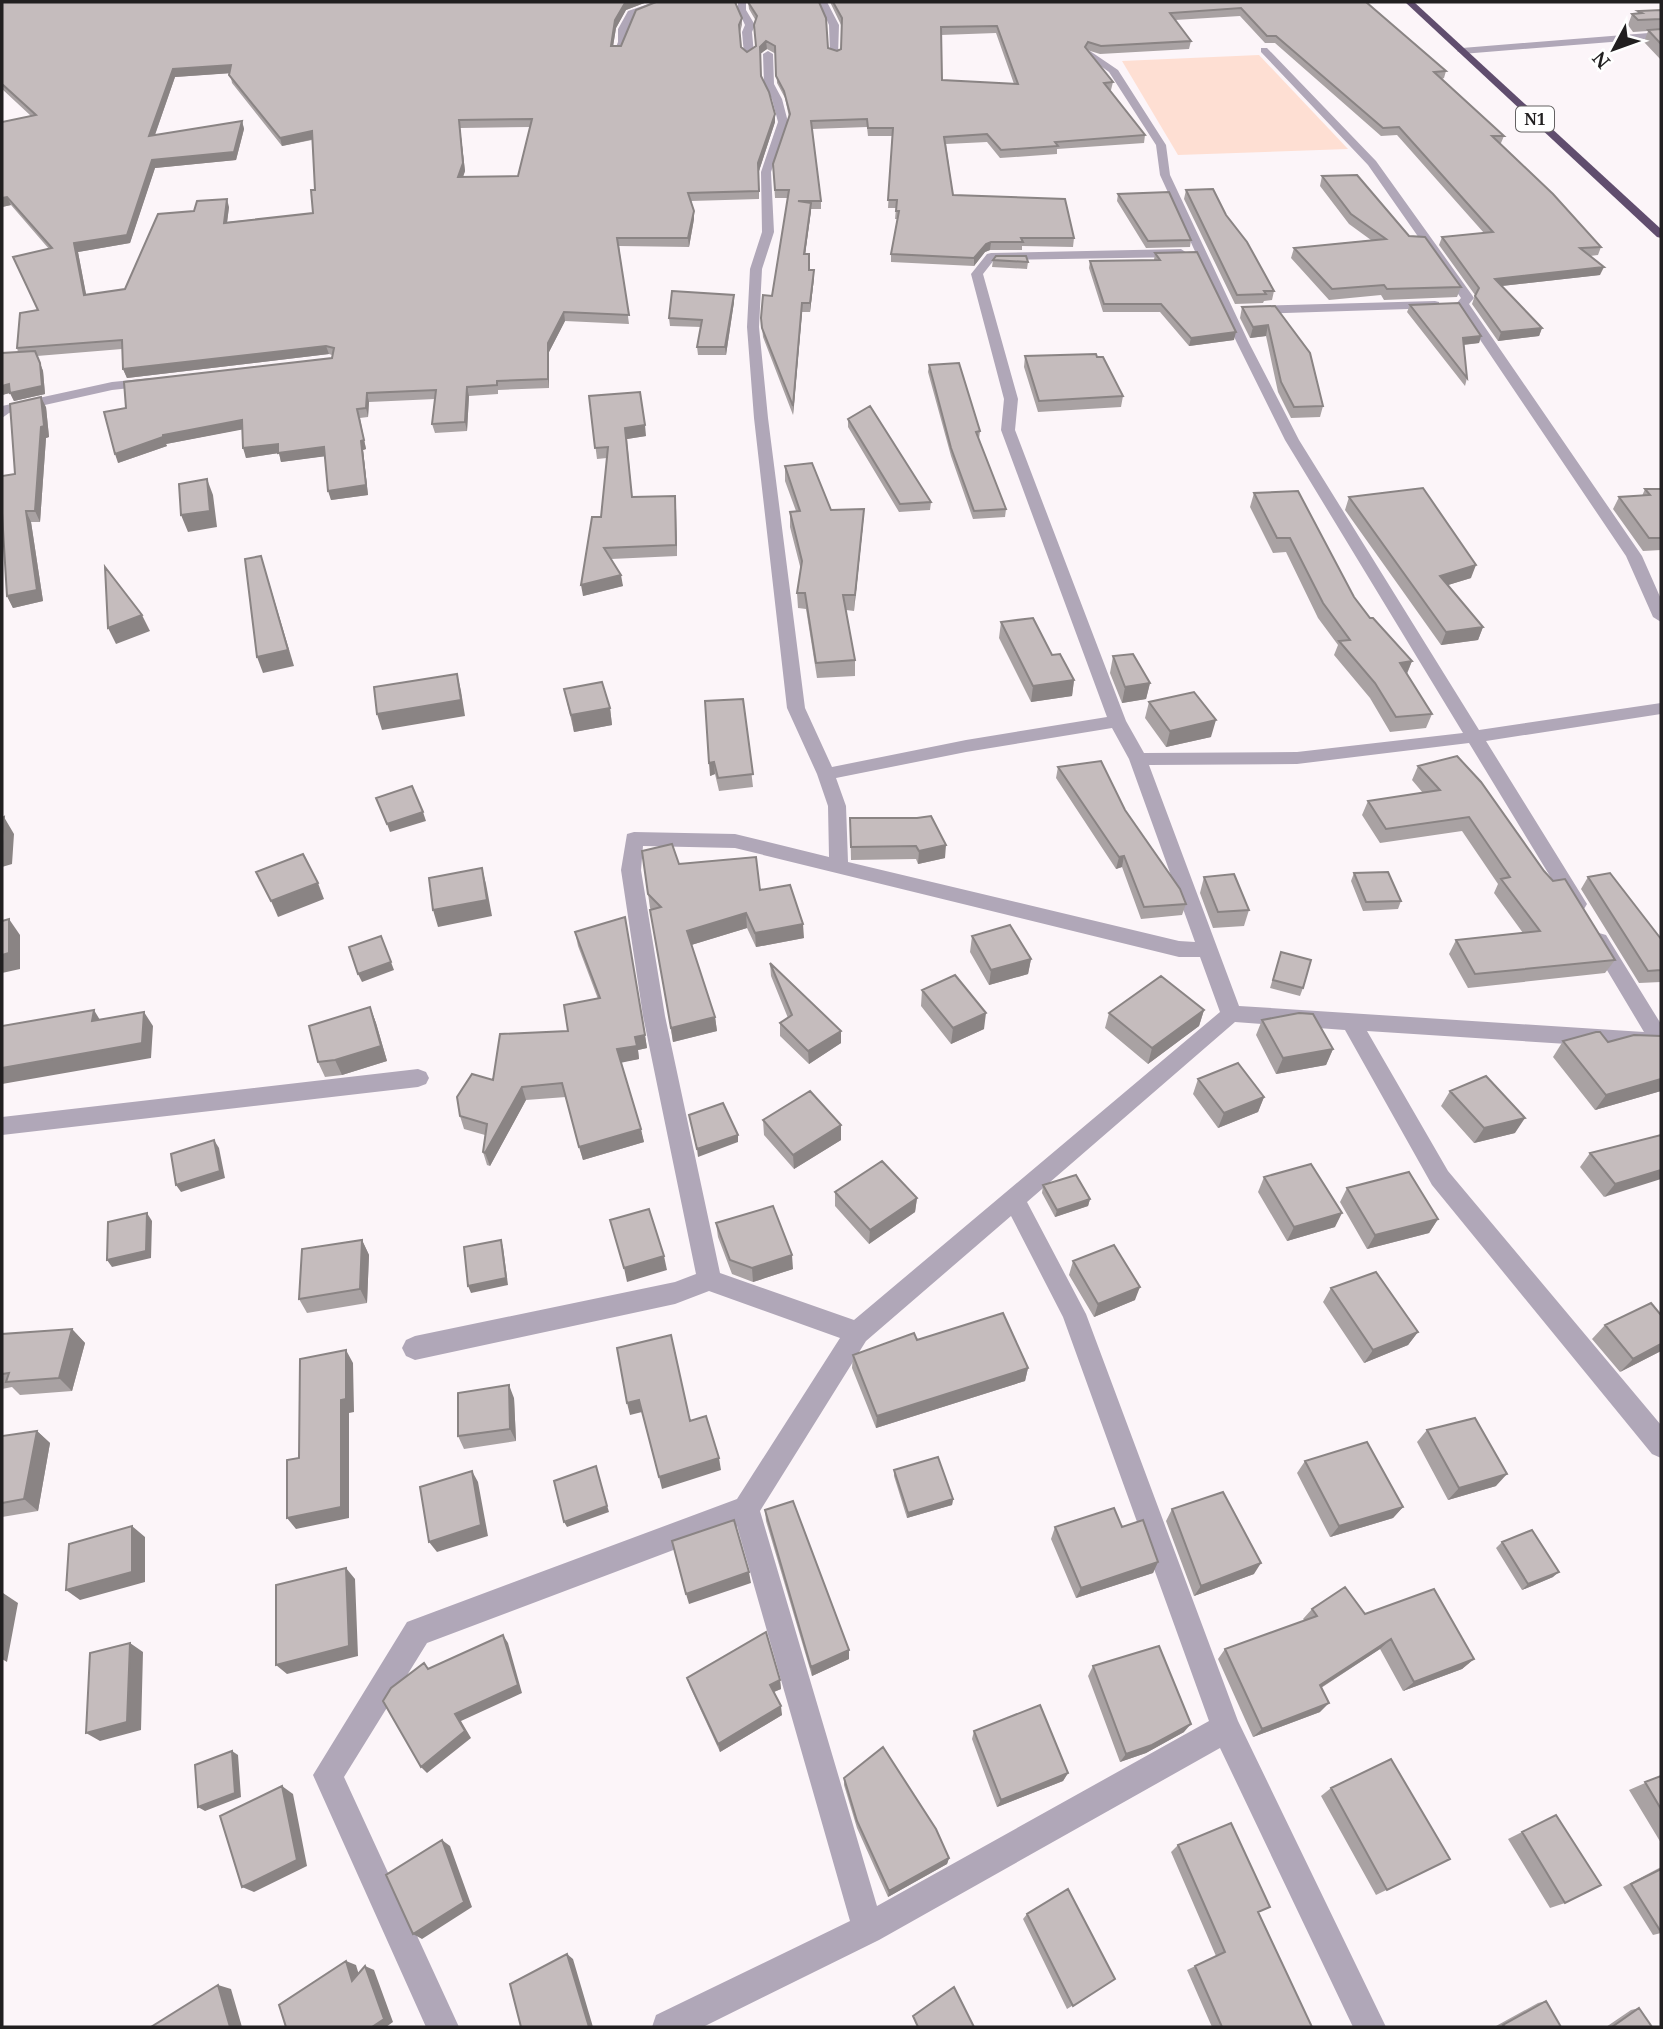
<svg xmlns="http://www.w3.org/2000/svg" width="1663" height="2029" font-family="'Noto Serif',serif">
  <rect width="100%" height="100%" fill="#fcf5f9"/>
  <path fill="#fedfd3" d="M1259,55L1348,149L1178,155L1122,61Z"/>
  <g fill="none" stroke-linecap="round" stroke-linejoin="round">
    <path fill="#b0a7b8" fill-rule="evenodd" d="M654,2H666L635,15C628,28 629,40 620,52H614L618,42V29L628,11Z
      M738,2H746V10L755,25L752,32L754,54L749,57L744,54L742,32L745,25L738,10Z
      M819,2H827L839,25L838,56L830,54L829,25Z
      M1661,32V38L1462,54L1457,51L1462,48Z
      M1261,48H1267L1376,161L1472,295L1474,298L1469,304L1642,556L1661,599V622L1653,617L1626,556L1456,304L1461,298L1368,165L1261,52Z
      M768,51L773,54L774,84L782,99L788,122L771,172L774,232L762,269L759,327L768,418L805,708L832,767L966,740L1107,717L1001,430L1004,399L971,274L987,254L991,253L1181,249L1187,253L1181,257L994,260L983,274L1018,399L1015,430L1126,721L1144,753L1297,752L1463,733L1285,440L1237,343L1160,175L1156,145L1109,72L1087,56L1085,54L1090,51L1118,70L1166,145L1170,175L1249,343L1299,440L1479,730L1661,703V714L1486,741L1587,904L1584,909H1570L1469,743L1297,764L1149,765L1239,1006L1644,1032L1589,940L1592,935L1599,933L1606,935L1661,1024V1050L1367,1031L1448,1171L1661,1425V1458L1652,1454L1432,1185L1345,1030L1235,1022L1027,1202L1086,1314L1238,1721L1386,2027H1353L1220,1748L879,1940L703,2027H652L656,2015L850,1921L737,1526L427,1643L344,1777L459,2027H426L313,1775L407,1622L737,1499L840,1338L709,1291L675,1304L415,1360L406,1356L402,1348L406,1340L415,1336L675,1282L696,1274L643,1016L621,870L627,834L634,832L735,834L829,857L828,806L817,774L787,708L754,418L747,327L750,269L762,232L761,172L778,122L772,99L764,84L763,54ZM1112,728L1129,759L1195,942L1179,941L848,862L846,806L836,778L966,752ZM643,846L735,848L1179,957H1200L1220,1012L854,1320L720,1273L665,1016L641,870ZM1011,1216L1063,1317L1209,1721L877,1906L760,1511L866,1341Z
      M1435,301L1439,302V308L1251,314L1245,310L1251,306Z
      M152,378L159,382L157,385L112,390L9,413L2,418V406L112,382Z
      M418,1069L426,1072L429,1078L426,1084L418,1087L2,1135V1117Z"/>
    <path fill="#604d6e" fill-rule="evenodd" d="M1405,2H1414L1661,229V238L1657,237Z"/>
  </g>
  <path fill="#a9a2a3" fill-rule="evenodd" d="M2,2H647L626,10L616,28L613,46H621L737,2L736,6L742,18V25L740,32L741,47L747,52L756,47V21L749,9L748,2L828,48L837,51L841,49V25L830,2H1366L1446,71L1444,78L1442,79L1504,136L1501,143L1500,144L1601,247L1598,255L1590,256L1600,275L1502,286L1542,328L1539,336L1498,341L1472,304L1475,295L1439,245L1442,237L1484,233L1397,135L1381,136L1275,43H1265L1240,16L1175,20L1191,41L1189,49L1100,54L1087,50L1113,82L1111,90H1109L1145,135L1144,143L1057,149V154L1000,158L987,142L946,144L953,195L1074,238L1073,247L1022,246V250H990L985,252L974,266L891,262V254L898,219H895L896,208H888L892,136H868L867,127L812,129L821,201V209H811L805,254L809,270H814V278L810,312H802L793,415L763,337L762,327L761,318L772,296L788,198H775L773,164L789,117L785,98L777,83L776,54L767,49L760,54L761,76L775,114V122L759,171V199L691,201L694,211V219L689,247L619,246L629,324L565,321L549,352V388L498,390V394L469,396L467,431L435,433L432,424L435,399L369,402L368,417L360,418L366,449L363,450L368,495L331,500L325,456L281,462L279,453L246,458L242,429L166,444L167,446L118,463L126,408L332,358V355L329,354L127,378L123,369L122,349L37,356L43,371L45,394L14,401L10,393L2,395L18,352L17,348L38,310L49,249L11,205L2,207L31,116L2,89ZM996,33L1014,84L942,80L941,35ZM230,73L232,83L282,146L312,140L315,190L313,213L227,222L229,207L194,211L125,289L86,295L78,252L130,243L155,168L236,160L244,129L242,121L155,135L175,77ZM530,127L518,176L463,177L465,171L460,128Z
    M1661,10V60L1644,42L1648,31L1633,32L1628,25L1632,14H1637L1638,11Z
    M1322,176L1409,236L1461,287L1457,297L1384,300L1381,295L1329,300L1291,258L1294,248L1371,240L1349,224L1320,186Z
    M1186,190L1226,215L1274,291L1272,300L1264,301L1263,303L1235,304L1184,199Z
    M1118,194L1191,240L1190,247L1146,248L1117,201Z
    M1155,253L1234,340L1189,346L1160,312H1103L1089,268L1090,261L1154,260Z
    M993,260L1028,262L1027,269L992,267Z
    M734,295V302L726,355H698L697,347L701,327L670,326L669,318Z
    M1410,305L1481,336L1479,343L1464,345L1467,378L1465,386L1407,312Z
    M1242,307L1310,353L1323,406L1320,417L1291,418L1278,392L1266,336L1250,338L1240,318Z
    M1025,356L1097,357L1123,396L1121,407L1038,412L1024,367Z
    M929,365L980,431L979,439L1006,509L1005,517L973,519L951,456L928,372Z
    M589,396L646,436L627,439L632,497L675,496L677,556L611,559L623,586L583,596L601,517L607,458L597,459Z
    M46,407L49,437L46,438L40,522H31L43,601L13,608L7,596L15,474Z
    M848,419L931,502L930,510L899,512L848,427Z
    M785,466L831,510L864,509L863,524L854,611L846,610L855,660V676L817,678L806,609L798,608L797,593L801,570L790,527V512L796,511L785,481Z
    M1645,489H1661V550L1643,551L1613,509L1619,497L1642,496Z
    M1254,493L1354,597L1370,618L1412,661L1407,674L1432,714L1426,728L1390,732L1370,698L1334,655L1338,645L1318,618L1286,552L1273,553L1250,507Z
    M1349,497L1471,578L1448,585L1483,627L1478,640L1441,645L1345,510Z
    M1001,622L1074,680L1072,696L1031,702L999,638Z
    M1113,656L1150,683L1146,699L1122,703L1110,673Z
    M564,689L610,708L612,725L574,732Z
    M743,699L753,787L719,791L715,774L710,776Z
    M1149,702L1211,737L1166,747L1145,718Z
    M1418,766L1544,871L1615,960L1605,973L1468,988L1449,954L1456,940L1523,933L1494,893L1498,884L1462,831L1380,843L1362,815L1368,801L1423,793L1412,780Z
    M1058,767L1125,810L1186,904L1182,915L1141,919L1122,867L1116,869L1056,778Z
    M850,818L945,858L918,864L916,859L851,860Z
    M642,851L679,864L760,890L804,938L756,947L747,928L691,945L715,1017L717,1031L673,1042L653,924L651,910L650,908Z
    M1354,873L1401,901L1398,909L1363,911L1351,881Z
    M1204,877L1249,910L1244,926L1213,928L1200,893Z
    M1588,877L1661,939V982L1639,983L1581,889Z
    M625,917L647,1048L638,1050L639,1059L621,1062L644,1142L583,1160L566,1097L526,1100L490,1166L487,1165L483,1152L485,1135L464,1129L460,1116L493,1080L568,1031L598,999L578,946L575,932Z
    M972,936L1031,959L1028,974L989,985L970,952Z
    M1281,952L1303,988L1300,996L1270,988Z
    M770,963L841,1043L809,1064L780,1036V1023L788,1018L771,976Z
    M922,990L984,1029L951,1044L921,1006Z
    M370,1007L376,1023L387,1061L342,1075L325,1077L318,1062Z
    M1204,1010L1199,1026L1148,1064L1105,1028L1109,1013Z
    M1262,1020L1333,1049L1326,1065L1276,1074L1256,1035Z
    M1661,1036V1091L1595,1110L1553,1057L1563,1041L1608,1042Z
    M1198,1079L1264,1097L1258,1112L1218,1128L1193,1094Z
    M1450,1091L1515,1133L1474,1143L1441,1106Z
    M763,1120L841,1125V1140L794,1169L764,1135Z
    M1661,1135L1604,1197L1580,1167L1590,1153Z
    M1264,1177L1335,1227L1287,1241L1258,1192Z
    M1043,1185L1090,1199L1088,1206L1055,1217L1042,1193Z
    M1347,1188L1438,1219L1429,1233L1367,1249L1340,1202Z
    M835,1192L917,1198L915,1212L869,1244L835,1206Z
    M716,1223L793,1269L753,1282L732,1274L718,1237Z
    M362,1240L369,1255L367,1303L307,1313L299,1299Z
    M1073,1261L1135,1300L1094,1317L1069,1275Z
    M1331,1288L1418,1332L1408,1345L1364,1363L1323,1302Z
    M1605,1325L1661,1351L1620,1372L1592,1339Z
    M72,1329L85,1343L72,1391L20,1395L12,1387L2,1389V1334Z
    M917,1340L1028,1368L1025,1381L876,1428L852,1368L853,1355Z
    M514,1398L516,1441L464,1449L458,1436Z
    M1427,1430L1496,1486L1448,1500L1417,1442Z
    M37,1431L50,1443L38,1511L2,1517V1436Z
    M1305,1461L1403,1507L1393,1518L1330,1537L1297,1473Z
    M894,1470L953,1499L952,1505L907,1518L894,1476Z
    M1172,1509L1254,1574L1194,1596L1166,1521Z
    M765,1510L849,1650V1659L812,1676L766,1521Z
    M1055,1527H1122L1158,1562L1153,1573L1076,1598L1051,1539Z
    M1502,1542L1553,1577L1522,1590L1496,1548Z
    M1312,1609L1365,1614L1474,1659L1462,1669L1403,1691L1380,1649L1321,1688L1320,1712L1253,1737L1218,1659L1225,1649L1305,1621L1303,1619Z
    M1093,1666L1184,1732L1146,1753L1120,1762L1088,1676Z
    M687,1678L780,1680L781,1689L774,1692L782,1715L720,1752L690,1687Z
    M974,1731L1068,1773L1063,1781L997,1807L972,1739Z
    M1661,1776V1843L1629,1790Z
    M844,1778L949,1858L947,1864L888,1897L857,1828L844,1785Z
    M1331,1788L1450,1859L1376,1895L1321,1796Z
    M1556,1815L1565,1903L1550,1908L1508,1839Z
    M1178,1845L1259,1913L1312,2027H1212L1187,1970L1216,1956L1171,1852Z
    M1661,1867V1933L1653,1935L1623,1887Z
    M1027,1914L1115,1979L1067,2009L1023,1919Z
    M1546,2001L1561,2027H1497L1496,2026L1538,2003Z
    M1639,2008L1652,2027H1606L1631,2010Z"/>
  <path fill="#8a8484" d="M627,2H647L626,10L616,28L612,53L611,46L615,20L625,3Z
    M766,41L767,49L760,54V47Z
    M231,65L233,73L175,77L152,143L149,136L173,69Z
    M775,114V122L759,171V199L758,163Z
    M459,120L465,171L460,185L458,177Z
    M242,121L244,129L236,160L155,168L130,243L78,252L88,304L84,295L74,243L152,160Z
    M312,131L314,139L282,146L280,138Z
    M7,197L11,205L2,207V198Z
    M227,199L229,207L226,231L224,223Z
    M811,203V211L804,263V254Z
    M694,211V219L689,247L688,238Z
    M991,242L990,250L985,252L974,266V258L986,244Z
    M1604,267L1600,275L1492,287L1495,279Z
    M814,270V278L810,312V303Z
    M734,295V302L726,355L725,347Z
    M802,303V312L793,415V406Z
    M564,312L565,321L549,352V388L548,379V343Z
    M1268,325L1266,336L1250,338L1253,327Z
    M1542,328L1539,336L1498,341L1501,332Z
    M1236,332L1234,340L1189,346L1191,338Z
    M1481,336L1479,343L1460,345L1463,338Z
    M326,346L329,354L127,378L123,369Z
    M40,363L43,371L45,394L14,401L10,393Z
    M9,384L13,392L2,395V386Z
    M467,387L469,396L467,431L465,422Z
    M367,393L369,402L368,417L366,408Z
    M41,397L46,407L49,437L46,438L40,522L35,511Z
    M357,409L366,449L363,450L368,495L331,500L328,491Z
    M242,420L245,429L166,444L167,446L118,463L115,454L163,435Z
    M645,425L646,436L627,439L625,428Z
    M278,444L324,447L327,456L281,462L279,453L246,458L243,448Z
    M207,479L213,495L217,527L188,532L181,515Z
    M675,496L676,507L677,556L676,545Z
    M864,509L863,524L854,611L855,595Z
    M26,511L31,522L43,601L13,608L7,596Z
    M261,556L294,666L263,673L257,657Z
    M1476,565L1471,578L1435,589L1440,576Z
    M621,575L623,586L583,596L581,585Z
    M142,615L150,631L116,644L108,628Z
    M1483,627L1478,640L1441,645L1446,632Z
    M1412,661L1406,675L1400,663Z
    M457,674L461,691L465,716L382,730L377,714Z
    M1074,680L1072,696L1031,702L1033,686Z
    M1150,683L1146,699L1122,703L1125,687Z
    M610,708L612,725L574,732L571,715Z
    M1216,720L1211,737L1166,747L1170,731Z
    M714,762L715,774L710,776L709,763Z
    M423,812L426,821L390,832L387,824Z
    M4,817L14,834L12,864L2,867Z
    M946,845L945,858L918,864L919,851Z
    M1124,856L1122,867L1116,869L1119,857Z
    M482,868L486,884L492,916L438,927L433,910Z
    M318,883L324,899L278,917L271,901Z
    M746,913L747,928L688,946L687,931Z
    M9,919L20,935V969L2,973V955Z
    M803,924L804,938L756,947L755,933Z
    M1031,959L1028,974L989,985L991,970Z
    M391,962L394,970L362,982L358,974Z
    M370,1007L376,1023L387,1061L342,1075L335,1060Z
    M94,1010L103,1025L92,1021Z
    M1204,1010L1199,1026L1148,1064L1152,1048Z
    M144,1012L153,1026L151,1058L2,1084V1068Z
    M986,1013L984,1029L951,1044L953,1028Z
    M715,1017L717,1031L673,1042L671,1028Z
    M841,1031V1043L809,1064L808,1051Z
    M645,1035L647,1048L638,1050L639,1059L620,1063L617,1049L635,1037Z
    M1333,1049L1326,1065L1276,1074L1283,1058Z
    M1661,1079V1091L1595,1110L1606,1095Z
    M522,1087L526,1100L490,1166L485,1153Z
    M1264,1097L1258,1112L1218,1128L1224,1113Z
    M1525,1118L1515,1133L1474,1143L1484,1128Z
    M841,1125V1140L794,1169L793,1155Z
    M641,1129L644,1142L583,1160L579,1147Z
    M738,1135V1142L698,1157L697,1149Z
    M214,1140L219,1148L225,1178L181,1192L176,1185Z
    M1661,1170V1179L1604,1197L1615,1184Z
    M917,1198L915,1212L869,1244L870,1230Z
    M1090,1199L1088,1206L1055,1217L1057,1210Z
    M147,1213L152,1221L151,1258L112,1267L107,1260Z
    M1342,1213L1335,1227L1287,1241L1294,1227Z
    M1438,1219L1429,1233L1367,1249L1375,1235Z
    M362,1240L369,1255L367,1303L360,1289Z
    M501,1240L503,1247L508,1285L471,1293L468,1286Z
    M792,1255L793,1269L753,1282L752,1268Z
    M664,1256L667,1270L627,1282L624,1268Z
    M1140,1287L1135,1300L1094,1317L1098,1304Z
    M72,1329L85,1343L72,1391L59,1378Z
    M1418,1332L1408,1345L1364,1363L1373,1350Z
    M1661,1344V1351L1620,1372L1633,1359Z
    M346,1350L353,1363L354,1412L349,1413V1518L296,1529L287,1518L341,1400Z
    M1028,1368L1025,1381L876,1428L877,1416Z
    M509,1385L514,1398L516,1441L510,1429Z
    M639,1400L642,1412L630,1415L627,1403Z
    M37,1431L50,1443L38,1511L24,1499Z
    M719,1458L721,1470L662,1489L659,1477Z
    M596,1466L609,1512L567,1527L564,1522Z
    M472,1471L478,1482L488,1536L437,1552L429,1542Z
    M1507,1474L1496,1486L1448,1500L1459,1488Z
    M953,1499L952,1505L907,1518L908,1513Z
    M1403,1507L1393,1518L1330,1537L1339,1526Z
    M132,1526L145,1537V1582L80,1600L66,1590Z
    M1158,1562L1153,1573L1076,1598L1081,1588Z
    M1261,1563L1254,1574L1194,1596L1201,1586Z
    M346,1568L355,1579L358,1656L287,1674L276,1665Z
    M749,1572L751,1583L689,1604L686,1594Z
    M1559,1572L1553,1577L1522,1590L1528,1584Z
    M3,1593L18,1603L7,1662L2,1659V1599Z
    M503,1635L508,1643L522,1693L461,1721L471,1738L427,1773L421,1767Z
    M1391,1639L1380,1649L1311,1694L1320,1685Z
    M130,1643L143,1652L141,1730L100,1741L86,1733Z
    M849,1650V1659L812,1676L811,1667Z
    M1474,1659L1462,1669L1403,1691L1414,1682Z
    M780,1680L781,1689L771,1693L770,1685Z
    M1329,1703L1320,1712L1253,1737L1262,1729Z
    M781,1706L782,1715L720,1752L718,1744Z
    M1191,1724L1184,1732L1146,1753L1120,1762L1126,1754Z
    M232,1751L238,1755L241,1797L205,1811L198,1807Z
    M1068,1773L1063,1781L997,1807L1001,1800Z
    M282,1786L293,1794L307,1866L254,1892L242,1887Z
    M442,1840L450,1846L472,1907L422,1939L413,1934Z
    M949,1858L947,1864L888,1897L889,1891Z
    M567,1954L573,1959L593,2027H589Z
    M346,1961L356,1965L362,1985L352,1981Z
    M365,1966L374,1970L393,2022L386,2027H372Z
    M218,1985L231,1989L242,2027H230Z"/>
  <path fill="#c5bcbd" stroke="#8a8484" stroke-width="2" fill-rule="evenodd" d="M2,2H627L625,3L615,20L611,46H621L636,10L656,2H735L742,18L739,25L741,47L747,52L756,46L754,25L757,16L748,2H819L826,18L828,48L837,51L841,49L842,18L833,2H1366L1446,71L1434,72L1504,136H1492L1553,194L1601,247L1580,248L1604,267L1495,279L1542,328L1501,332L1475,296L1479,288L1442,237L1493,232L1399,127L1383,128L1276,36H1267L1241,8L1170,13L1191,41L1101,46L1088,42L1085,47L1113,82L1104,83L1145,135L1055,142L1058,146L1001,150L987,134L944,137L953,195L1065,199L1074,238H1021L1023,242H991L986,244L974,258L891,254L899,211H896L897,200H888L893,128H868L867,119L811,121L821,201H798L811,203L804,254H809V270H814L810,303H802L793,406L762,328L761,318L763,295L772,296L789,190H775L773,164L790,114L784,91L776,76L775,46L766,41L760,47L761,76L769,92L775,114L758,163L759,191L688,193L694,211L688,238H617L629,315L564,312L548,343V379L497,381V385L467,387L465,422L432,424L436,390L367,393L366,408L357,409L364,440L361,441L366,485L328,491L324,447L278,453V444L243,448L242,420L163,435V437L115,454L104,412L126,408L124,382L332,358L334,348L326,346L123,369L122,340L17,348L20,313L38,310L13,257L52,248L7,197L2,198V122L36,115L2,84ZM997,26L1018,84L942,80L941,27ZM231,65L229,75L280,138L312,131L315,190H311L313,213L224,223L227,199L197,201L194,211L158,214L125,289L84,295L74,243L127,235L152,160L234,152L242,121L149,136L173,69ZM532,119L518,176L458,177L463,163L459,120Z
    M1661,10V19L1638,20L1632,14L1642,13L1638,11Z
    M1661,29V44L1648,30Z
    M1357,175L1409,236L1425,237L1461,287L1387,289L1384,285L1332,289L1294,248L1386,239L1351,214L1322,176Z
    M1213,189L1226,215L1247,242L1274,291H1264L1266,294L1237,295L1186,190Z
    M1169,192L1191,240L1148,241L1118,194Z
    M1197,252L1236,332L1191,338L1161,304H1104L1090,261L1160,260L1155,253Z
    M996,256H1026L1028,262L993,260Z
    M672,291L734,295L725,347H697L702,320L669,318Z
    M1459,303L1481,336L1463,338L1467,378L1410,305Z
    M1275,306L1310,353L1323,406L1294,407L1281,382L1268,325L1253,327L1242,307Z
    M35,351L40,363L42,386L10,393L9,384L2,386V353Z
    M1096,354L1097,357H1103L1123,396L1039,401L1025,356Z
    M959,363L980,431L976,432L1006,509L974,511L951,448L929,365Z
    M640,392L645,425L625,428L632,497L675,496L676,545L604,548L621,575L581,585L592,517H601L608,447L595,448L589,396Z
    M41,397L44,426L41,427L35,511H26L37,590L7,596L2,513V476L15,474L10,404Z
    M870,406L931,502L900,504L848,419Z
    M812,463L831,510L864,509L855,595H843L855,660L816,663L805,593H797L802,561L790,512L800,511L785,466Z
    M207,479L210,511L181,515L179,484Z
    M1423,488L1476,565L1440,576L1483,627L1446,632L1349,497Z
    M1645,489H1661V538H1649L1619,497L1650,495Z
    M1298,491L1354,597L1370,618H1373L1412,661L1400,663L1432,714L1396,717L1375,683L1339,641L1350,640L1323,603L1290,538H1277L1254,493Z
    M261,556L288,650L257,657L245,559Z
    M105,567L142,615L108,628Z
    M1033,618L1052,655L1060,654L1074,680L1033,686L1001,622Z
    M1133,654L1150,683L1125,687L1113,656Z
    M457,674L461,700L377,714L374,687Z
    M602,682L610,708L571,715L564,689Z
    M1194,692L1216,720L1170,731L1149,702Z
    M743,699L753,774L718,778L714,762L709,763L705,701Z
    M1457,756L1481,782L1544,871L1553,881L1565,879L1615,960L1475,974L1456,940L1540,931L1501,879L1510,877L1469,817L1386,829L1368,801L1440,790L1418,766Z
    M1101,761L1125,810L1180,889L1186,904L1144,907L1124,856L1119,857L1058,767Z
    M412,786L423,812L387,824L376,798Z
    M931,816L946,845L919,851L916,846L851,847L850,818H917Z
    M4,817L2,848V818Z
    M672,844L679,864L756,857L760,890L790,885L803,924L755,933L746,913L687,931L715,1017L671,1028L650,910L661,907L648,894L642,851Z
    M303,854L318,883L271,901L256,872Z
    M482,868L487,900L433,910L429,878Z
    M1388,872L1401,901L1366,902L1354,873Z
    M1610,873L1661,939V970L1648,971L1588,877Z
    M1234,874L1249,910L1218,912L1204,877Z
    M625,917L645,1035L635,1037L637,1046L617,1049L641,1129L579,1147L562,1083L522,1087L485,1153L483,1152L487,1124L460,1116L457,1097L472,1074L493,1080L500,1034L568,1031L564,1005L600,998L575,932Z
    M9,919V953L2,955V921Z
    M1010,925L1031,959L991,970L972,936Z
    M381,936L391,962L358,974L349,947Z
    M1281,952L1311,960L1303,988L1273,980Z
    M770,963L841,1031L808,1051L780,1023L792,1015Z
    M955,975L986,1013L953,1028L922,990Z
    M1161,976L1204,1010L1152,1048L1109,1013Z
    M370,1007L381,1046L335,1060L318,1062L309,1026Z
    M94,1010L92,1021L144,1012L142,1043L2,1068V1026Z
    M1299,1013L1313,1014L1333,1049L1283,1058L1262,1020Z
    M1596,1032H1600L1608,1042L1634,1035L1661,1036V1079L1606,1095L1563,1041Z
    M1238,1063L1264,1097L1224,1113L1198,1079Z
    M1486,1076L1525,1118L1484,1128L1450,1091Z
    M810,1091L841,1125L793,1155L763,1120Z
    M723,1103L738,1135L697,1149L689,1115Z
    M1661,1135V1170L1615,1184L1590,1153Z
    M214,1140L220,1171L176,1185L171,1154Z
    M882,1161L917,1198L870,1230L835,1192Z
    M1311,1164L1342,1213L1294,1227L1264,1177Z
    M1409,1172L1438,1219L1375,1235L1347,1188Z
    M1076,1175L1090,1199L1057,1210L1043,1185Z
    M773,1206L792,1255L752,1268L730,1260L716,1223Z
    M649,1209L664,1256L624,1268L610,1220Z
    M147,1213L146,1251L107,1260L108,1222Z
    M362,1240L360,1289L299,1299L302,1249Z
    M501,1240L506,1278L468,1286L464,1247Z
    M1114,1245L1140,1287L1098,1304L1073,1261Z
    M1376,1272L1418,1332L1373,1350L1331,1288Z
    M1651,1303L1661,1315V1344L1633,1359L1605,1325Z
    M1003,1313L1028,1368L877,1416L853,1355L914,1333L917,1340Z
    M72,1329L59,1378L6,1382L9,1373L2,1374V1334Z
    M671,1335L690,1421L706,1416L719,1458L659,1477L639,1400L627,1403L617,1348Z
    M346,1350V1399L341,1400V1507L287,1518V1460L299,1458L300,1359Z
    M509,1385L510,1429L458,1436V1393Z
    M1475,1418L1507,1474L1459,1488L1427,1430Z
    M37,1431L24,1499L2,1503V1436Z
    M1367,1442L1403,1507L1339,1526L1305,1461Z
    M938,1457L953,1499L908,1513L894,1470Z
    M596,1466L607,1506L564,1522L554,1481Z
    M472,1471L481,1525L429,1542L420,1487Z
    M1223,1492L1261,1563L1201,1586L1172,1509Z
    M793,1501L849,1650L811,1667L765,1510Z
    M1114,1508L1122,1527L1143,1520L1158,1562L1081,1588L1055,1527Z
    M734,1520L749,1572L686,1594L672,1541Z
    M132,1526V1572L66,1590L69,1544Z
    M1532,1530L1559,1572L1528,1584L1502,1542Z
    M346,1568L349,1646L276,1665V1585Z
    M1345,1587L1365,1614L1434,1589L1474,1659L1414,1682L1391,1639L1320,1685L1329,1703L1262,1729L1225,1649L1317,1616L1312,1609Z
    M766,1632L780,1680L770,1685L781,1706L718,1744L687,1678Z
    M503,1635L518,1685L455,1714L465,1731L421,1767L383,1701L391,1688L424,1663L428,1669Z
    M130,1643L127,1722L86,1733L90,1653Z
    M1159,1646L1191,1724L1152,1745L1126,1754L1093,1666Z
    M1040,1705L1068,1773L1001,1800L974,1731Z
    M883,1747L936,1829L949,1858L889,1891L857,1821L844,1778Z
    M232,1751L235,1793L198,1807L195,1765Z
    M1391,1759L1450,1859L1387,1890L1331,1788Z
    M1661,1776V1809L1645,1782Z
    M282,1786L297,1860L242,1887L220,1816Z
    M1556,1815L1601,1885L1565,1903L1522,1832Z
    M1231,1823L1270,1907L1258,1912L1312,2027H1222L1195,1966L1225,1952L1178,1845Z
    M442,1840L464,1902L413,1934L386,1875Z
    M1661,1869V1932L1631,1884Z
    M1068,1889L1115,1979L1073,2006L1027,1914Z
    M567,1954L589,2027H521L510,1984Z
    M346,1961L352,1981L365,1966L384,2019L372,2027H286L279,2005Z
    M218,1985L230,2027H151Z
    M954,1987L974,2027H918L913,2016Z
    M1546,2001L1561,2027H1505L1503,2025Z
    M1639,2008L1652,2027H1612Z"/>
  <g text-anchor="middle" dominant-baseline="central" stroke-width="7" stroke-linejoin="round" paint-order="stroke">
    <rect fill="#fff" stroke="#646263" stroke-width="2" x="1516" y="106.5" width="38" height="25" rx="5"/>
    <g font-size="16" font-weight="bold" fill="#211f20">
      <text x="1535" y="119">N1</text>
    </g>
  </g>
  <rect width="1663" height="2029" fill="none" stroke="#211f20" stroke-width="7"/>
  <g transform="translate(1614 49) rotate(229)" stroke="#ffffff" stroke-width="5" paint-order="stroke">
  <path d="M0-5L12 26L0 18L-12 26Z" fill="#211f20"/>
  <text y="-10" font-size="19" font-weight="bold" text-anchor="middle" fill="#211f20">N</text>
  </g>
</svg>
